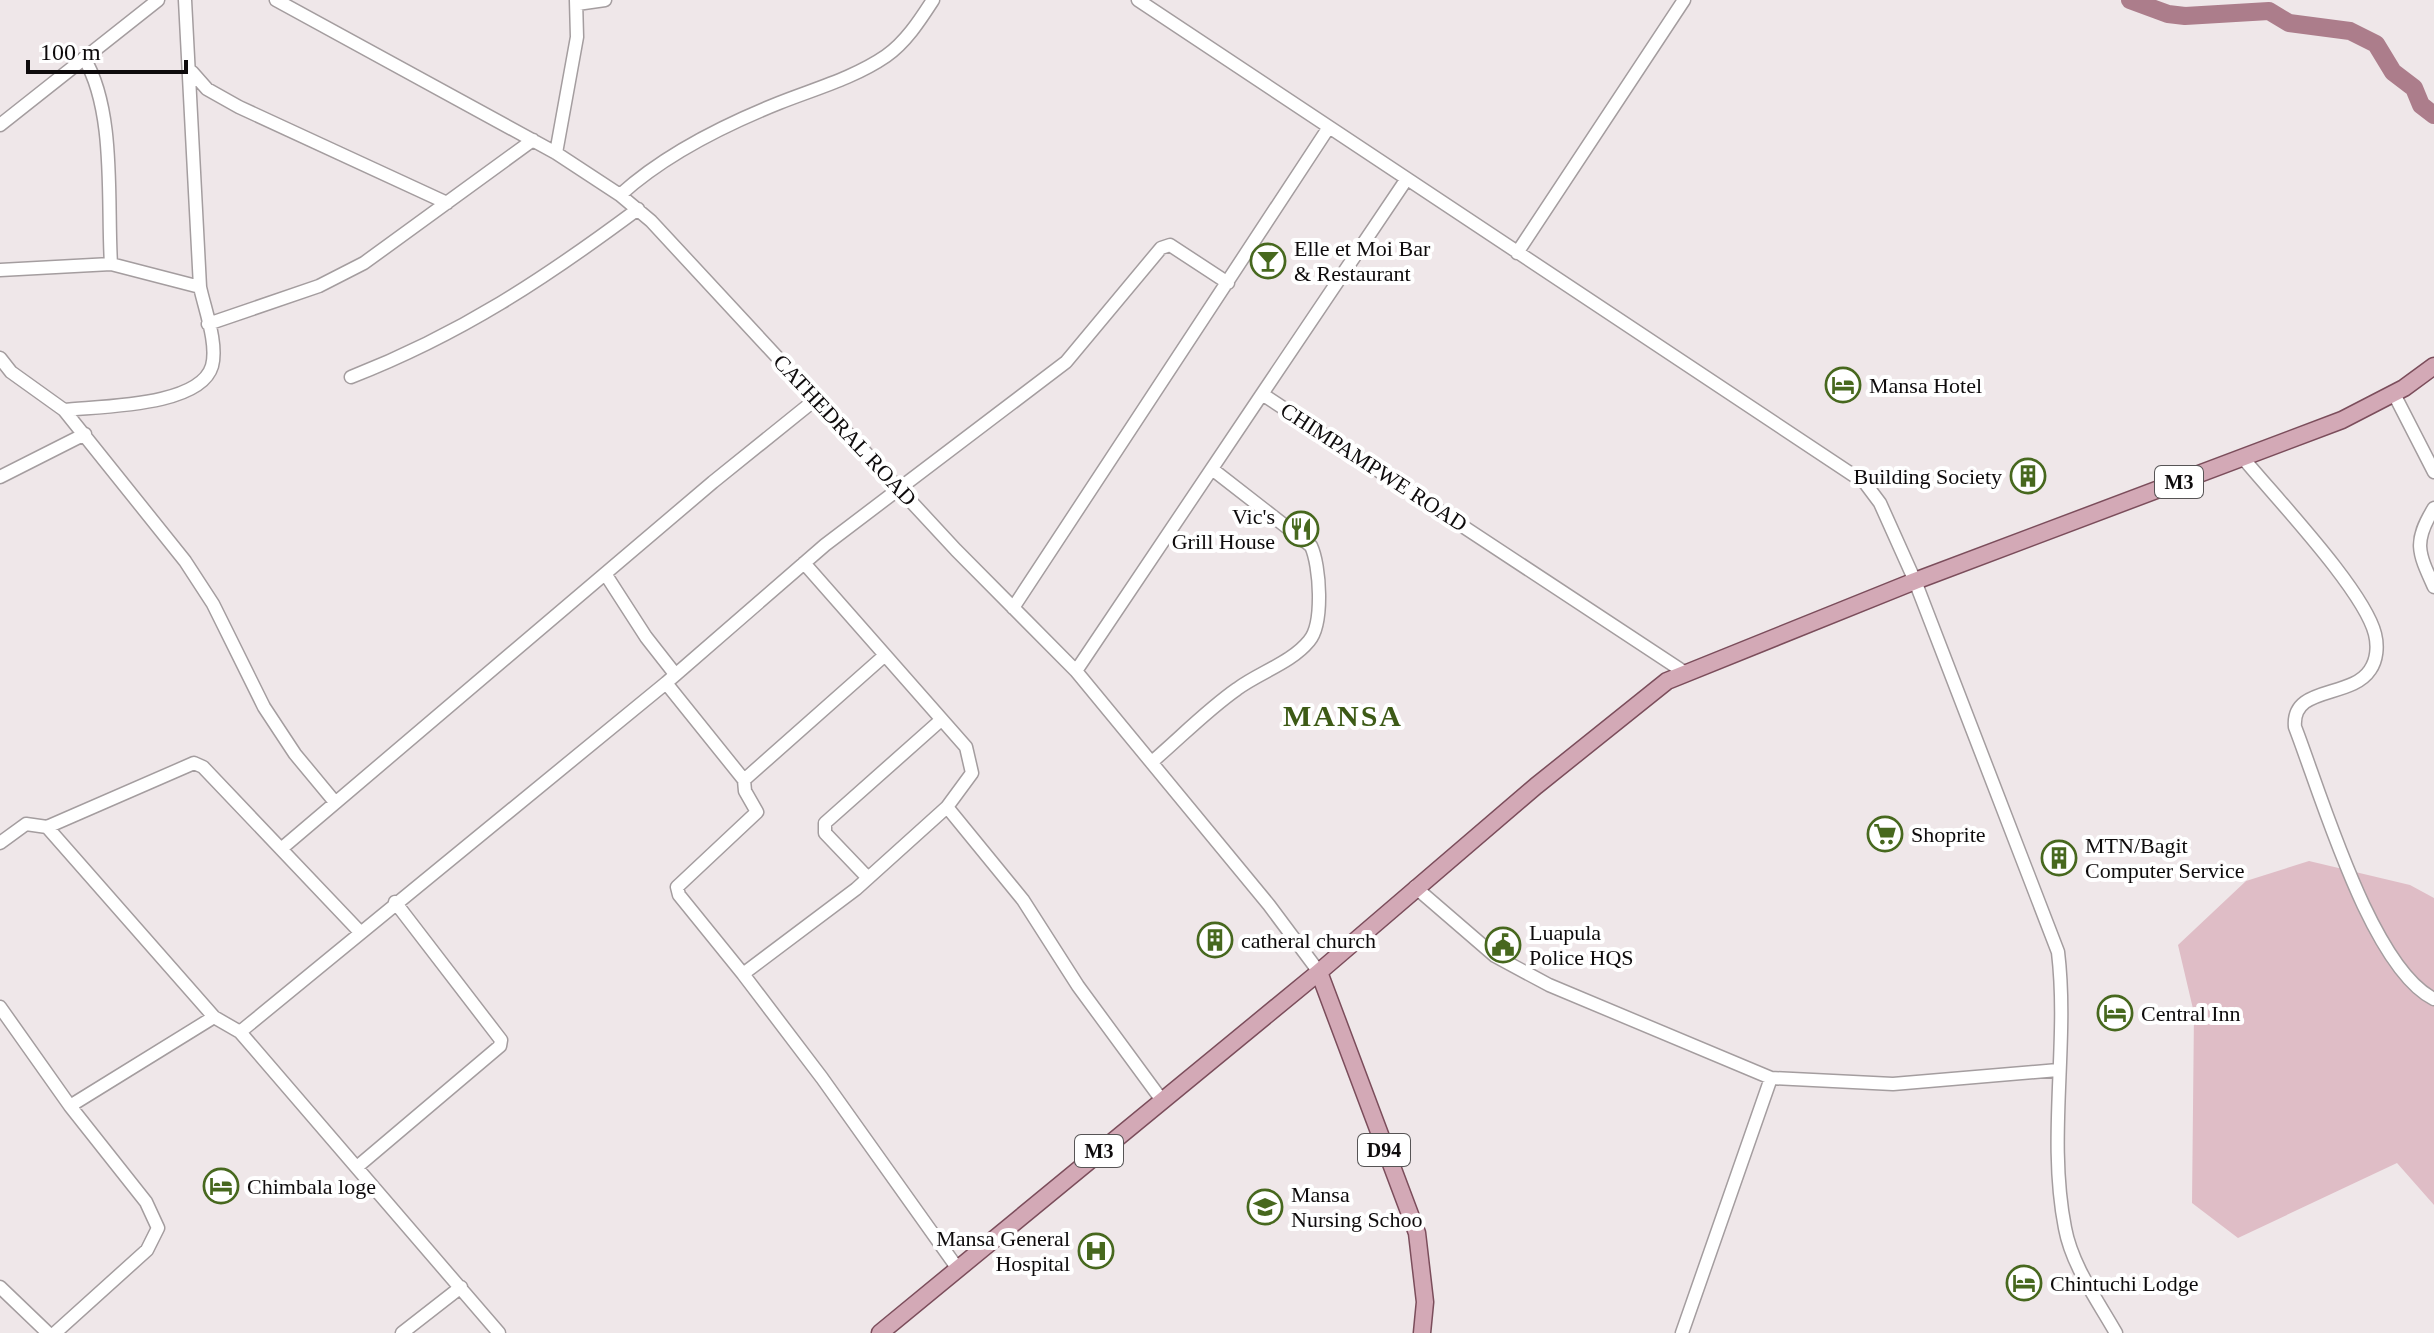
<svg xmlns="http://www.w3.org/2000/svg" width="2434" height="1333" font-family="'Times New Roman',serif">
  <rect width="100%" height="100%" fill="#efe7e9"/>
  <path fill="#dfbdc6" d="M2309,861L2410,885L2434,898V1205L2397,1163L2238,1238L2192,1203L2194,1013L2178,945L2246,881Z"/>
  <g fill="none" stroke-linecap="round" stroke-linejoin="round">
    <path stroke="#ac7d8b" stroke-width="18" d="M2130,0L2168,14L2185,16L2269,11L2289,23L2350,31L2376,44L2393,72L2414,88L2421,105L2434,115"/>
    <g stroke="#a49d9f" stroke-width="15">
      <path id="minor" d="M276,0L556,153L620,195L651,221L956,550L1076,671L1269,905L1319,972
        M1138,0L1865,483L1880,503L1915,581L2058,952C2069,1043 2047,1137 2065,1228C2072,1266 2098,1301 2116,1333
        M577,4L605,0
        M84,58C116,111 107,202 111,264L200,287L185,0
        M192,72L207,89L239,107L447,203
        M0,125L158,0
        M556,153L577,37L576,0
        M620,195C664,155 724,125 779,103C814,89 854,78 886,56C906,42 920,20 933,0
        M1517,253L1684,0
        M0,270L111,264
        M208,324L319,286L364,263L533,140
        M0,358L11,372L64,410C99,406 200,407 212,366C218,344 205,310 200,287
        M351,377C461,334 544,279 638,209
        M1262,394L1406,180
        M2394,394L2434,472
        M64,410L185,561L213,604L264,707L295,754L334,801
        M2243,458C2275,497 2364,590 2375,634C2378,646 2377,660 2370,670C2351,699 2291,685 2295,727C2321,794 2371,968 2434,999
        M0,477L85,434
        M2434,508C2413,542 2418,552 2434,587
        M804,563L966,747L972,773L947,807L1023,900L1078,986L1161,1099
        M606,575L646,637L675,674
        M1013,608L1329,127
        M1076,671L1262,394L1684,672
        M666,683L744,780L745,791L757,812L677,887L679,895L743,974
        M1153,761C1181,737 1207,710 1237,689C1260,672 1291,663 1309,641C1324,624 1320,565 1311,546L1212,469
        M744,780L884,656
        M947,807L856,889L743,974L822,1078L958,1269
        M0,843L26,824L47,827
        M281,849L713,482L816,399
        M868,878L825,833V823L941,720
        M1415,887L1495,956L1549,985L1771,1078
        M0,1007L70,1106L146,1202L158,1228L147,1250L55,1333
        M240,1032L214,1017L47,827L194,763L203,767L359,931
        M70,1106L214,1017
        M357,1167L500,1046L501,1040L395,902
        M0,1287L48,1333
        M402,1333L461,1287
        M499,1333L240,1032L666,683L825,545L1066,362L1161,248L1170,245L1228,283
        M1682,1333L1771,1078L1893,1084L2058,1070"/>
    </g>
    <g stroke="#7b4d5b" stroke-width="19">
      <path id="major" d="M1319,972L1417,1233L1425,1302L1422,1333
        M880,1333L1319,972L1536,786L1667,681L1915,581L2342,420L2404,388L2434,366"/>
    </g>
    <use href="#minor" stroke="#fff" stroke-width="12"/>
    <use href="#major" stroke="#d3a9b6" stroke-width="16"/>
  </g>
  <defs>
    <g id="bar-ring" transform="scale(1.8)"><circle r="9.5" fill="#fff" stroke="#47681e" stroke-width="1.5"/><path d="M-6-5H6L.8 .8V4.5H3.5V6h-7V4.5H-.8V.8Z" fill="#47681e"/></g>
    <g id="hotel-ring" transform="scale(1.8)"><circle r="9.5" fill="#fff" stroke="#47681e" stroke-width="1.5"/><path d="M-6-4.5h1.5V1H6V5H4.5V3h-9V5H-6ZM-4 0a1.8 1.8 0 1 1 3.6 0ZM.5 0V-2.5h3Q6-2.5 6 0Z" fill="#47681e"/></g>
    <g id="building-ring" transform="scale(1.8)"><circle r="9.5" fill="#fff" stroke="#47681e" stroke-width="1.5"/><path d="M-4-6H4V6H1V3H-1V6H-4ZM-2.5-4.3h1.7v1.8h-1.7ZM.8-4.3h1.7v1.8H.8ZM-2.5-1h1.7V.8h-1.7ZM.8-1h1.7V.8H.8Z" fill="#47681e"/></g>
    <g id="restaurant-ring" transform="scale(1.8)"><circle r="9.5" fill="#fff" stroke="#47681e" stroke-width="1.5"/><path d="M-5-6h1v4h1v-4h1v4h1v-4h1v5L-1.5 .5V6h-2V.5L-5-1ZM5-6V6H3V1.5H1.5Q1.5-4 5-6Z" fill="#47681e"/></g>
    <g id="supermarket-ring" transform="scale(1.8)"><circle r="9.5" fill="#fff" stroke="#47681e" stroke-width="1.5"/><path d="M-6-5.5h2.5l.6 2H6L4.5 2H-2.5L-4.4-4H-6ZM-1.5 3.2a1.3 1.3 0 1 0 .1 0ZM3 3.2a1.3 1.3 0 1 0 .1 0Z" fill="#47681e"/></g>
    <g id="civic-ring" transform="scale(1.8)"><circle r="9.5" fill="#fff" stroke="#47681e" stroke-width="1.5"/><path d="M-.6-6.5H3V-4.5H.6V-3L4-1V1h2V6H-6V1h2V-1L-.6-3ZM-1.2 2.5V6h2.4V2.5Z" fill="#47681e"/></g>
    <g id="university-ring" transform="scale(1.8)"><circle r="9.5" fill="#fff" stroke="#47681e" stroke-width="1.5"/><path d="M0-5L7-2L0 1L-7-2ZM-4 1L0 2.5L4 1V4Q0 6-4 4Z" fill="#47681e"/></g>
    <g id="hospital-ring" transform="scale(1.8)"><circle r="9.5" fill="#fff" stroke="#47681e" stroke-width="1.5"/><path d="M-5-5h3v3.5h4V-5h3V5h-3V1.5h-4V5h-3Z" fill="#47681e"/></g>
  </defs>
  <g fill-rule="evenodd">
    <use href="#bar-ring" x="1268" y="261"/>
    <use href="#hotel-ring" x="1843" y="385"/>
    <use href="#building-ring" x="2028" y="476"/>
    <use href="#restaurant-ring" x="1301" y="529"/>
    <use href="#supermarket-ring" x="1885" y="834"/>
    <use href="#building-ring" x="2059" y="858"/>
    <use href="#building-ring" x="1215" y="940"/>
    <use href="#civic-ring" x="1503" y="945"/>
    <use href="#hotel-ring" x="2115" y="1013"/>
    <use href="#hotel-ring" x="221" y="1186"/>
    <use href="#university-ring" x="1265" y="1207"/>
    <use href="#hospital-ring" x="1096" y="1251"/>
    <use href="#hotel-ring" x="2024" y="1283"/>
  </g>
  <g text-anchor="middle" dominant-baseline="central" stroke-width="8" stroke-linejoin="round" paint-order="stroke">
    <g fill="#fff" stroke="#565455" stroke-width="2">
      <rect x="2155" y="466" width="48" height="32" rx="6"/>
      <rect x="1358" y="1134" width="52" height="32" rx="6"/>
      <rect x="1075" y="1135" width="48" height="32" rx="6"/>
    </g>
    <g font-size="20" font-weight="bold" fill="#0e0b0c">
      <text x="2179" y="482">M3</text>
      <text x="1384" y="1150">D94</text>
      <text x="1099" y="1151">M3</text>
    </g>
    <g font-size="22" fill="#0e0b0c" stroke="#fff" text-anchor="start">
      <text x="1294" y="248">Elle et Moi Bar<tspan x="1294" dy="25">&amp; Restaurant</tspan></text>
      <text x="1869" y="385">Mansa Hotel</text>
      <text x="2002" y="476" text-anchor="end">Building Society</text>
      <text x="1275" y="516" text-anchor="end">Vic's<tspan x="1275" dy="25">Grill House</tspan></text>
      <text x="1911" y="834">Shoprite</text>
      <text x="2085" y="845">MTN/Bagit<tspan x="2085" dy="25">Computer Service</tspan></text>
      <text x="1529" y="932">Luapula<tspan x="1529" dy="25">Police HQS</tspan></text>
      <text x="1241" y="940">catheral church</text>
      <text x="2141" y="1013">Central Inn</text>
      <text x="247" y="1186">Chimbala loge</text>
      <text x="1291" y="1194">Mansa<tspan x="1291" dy="25">Nursing Schoo</tspan></text>
      <text x="1070" y="1238" text-anchor="end">Mansa General<tspan x="1070" dy="25">Hospital</tspan></text>
      <text x="2050" y="1283">Chintuchi Lodge</text>
    </g>
    <g font-size="22" fill="#0e0b0c" stroke="#fff">
      <text transform="translate(845 430) rotate(47)">CATHEDRAL ROAD</text>
      <text transform="translate(1374 467) rotate(33)">CHIMPAMPWE ROAD</text>
    </g>
    <g font-size="30" font-weight="bold" letter-spacing="2" fill="#3d5a16" stroke="#fff">
      <text x="1343" y="715">MANSA</text>
    </g>
  </g>
  <path d="M28 60v12h158v-12" fill="none" stroke="#0e0b0c" stroke-width="4"/>
  <text x="40" y="60" font-size="24" fill="#0e0b0c" stroke="#ffffff" stroke-width="6" paint-order="stroke">100 m</text>
</svg>
